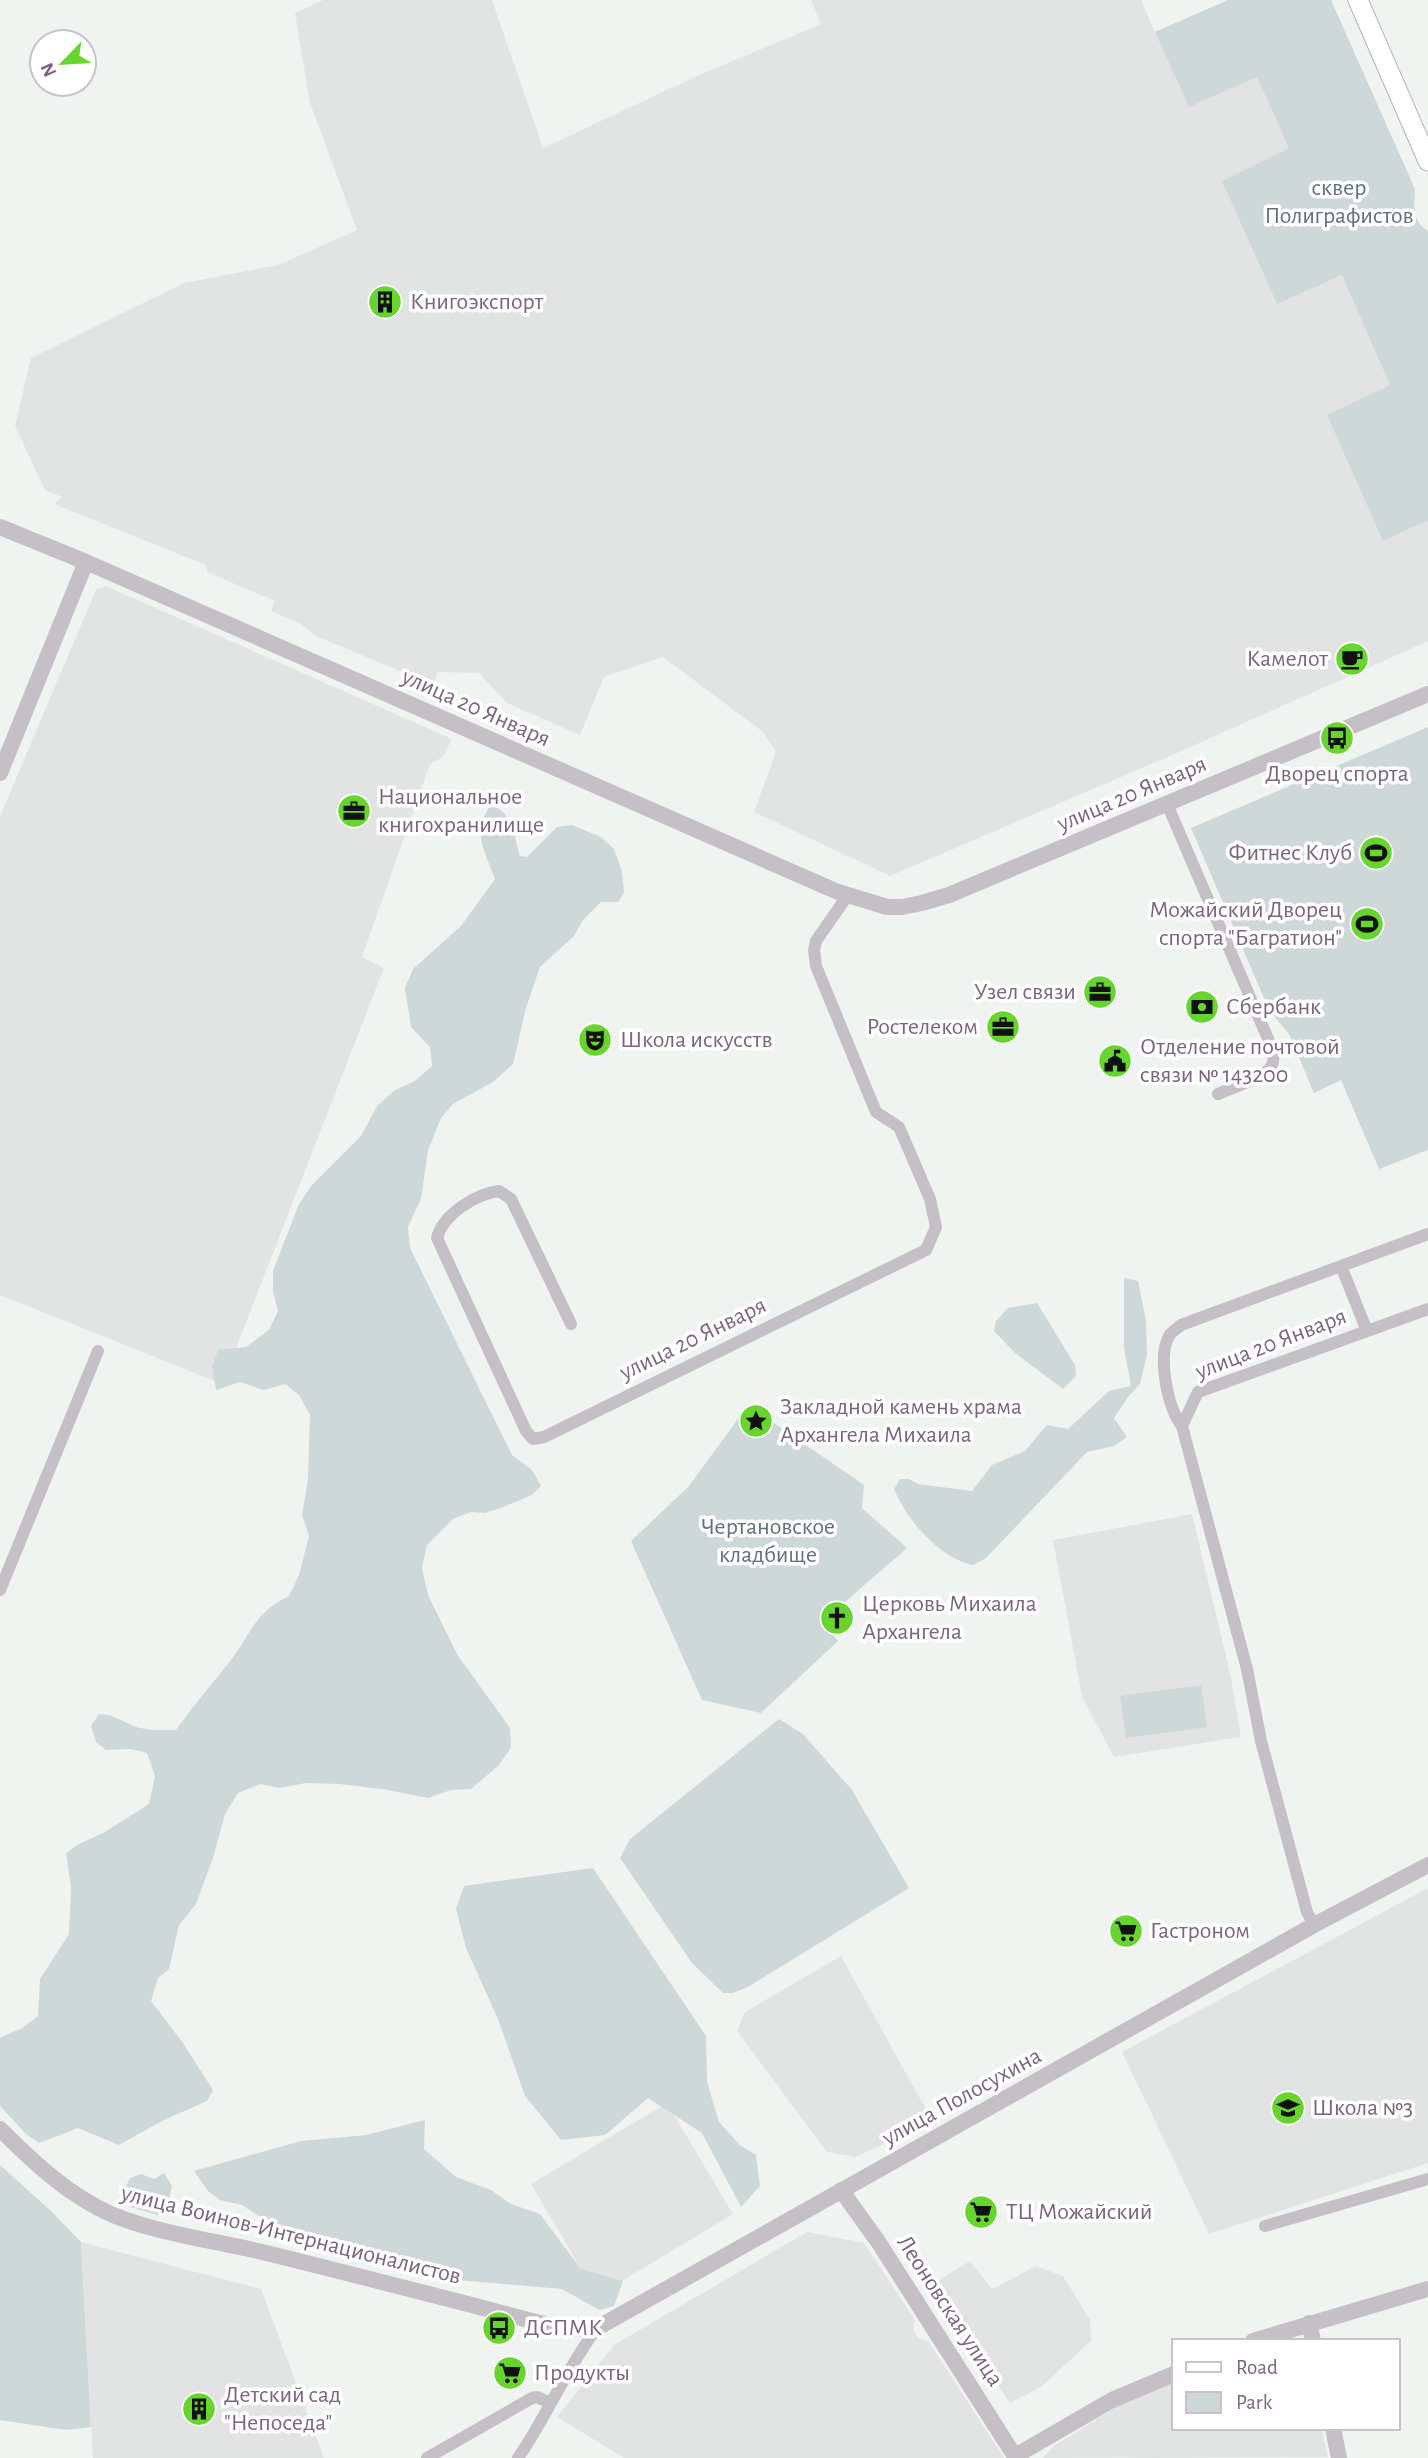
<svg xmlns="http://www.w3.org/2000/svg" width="1428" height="2458" font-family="'Alegreya Sans',sans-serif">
  <rect width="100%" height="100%" fill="#f0f4f1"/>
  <path fill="#e2e4e4" d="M323,0H492L543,148L699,75L821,24L811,0H1141L1155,32L1228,0L1428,276V641L1177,753L890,876L754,812L776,752L763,732L663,657L604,677L580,735L507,703L479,673L438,672L433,685L316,636L301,624L271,611L275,601L207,572L206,565L54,504L62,497L45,490L15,426L31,358L184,283L278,265L357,230L310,103L295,13Z
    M106,586L452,739L443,757L430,764L362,957L384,968L222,1384L0,1295V816L96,590Z
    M1192,1514L1230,1673L1241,1737L1114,1757L1082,1697L1053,1540Z
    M1428,1888V2163L1209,2234L1122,2052Z
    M841,1956L933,2122L855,2157L827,2152L737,2031L745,2012Z
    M667,2103L733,2214L597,2296L531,2184Z
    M807,2232L864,2243L915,2320L913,2330L918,2338L929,2342L1004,2458H624L557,2417L614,2345Z
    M81,2242L261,2289L324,2458H93Z
    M970,2261L992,2289L1036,2266L1063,2276L1090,2320L1091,2341L1041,2387L1010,2403L929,2286Z
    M1174,2382V2428H1321L1328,2457L1043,2458L1054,2446L1126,2401Z"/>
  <path fill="#cfd8d8" d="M1228,0H1331L1415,189C1414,205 1412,222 1428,231V520L1383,541L1327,415L1390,385L1342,275L1277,304L1222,181L1289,148L1257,77L1189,107L1155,32Z
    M1428,727V1150L1379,1169L1341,1080L1314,1093L1289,1034L1269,1010L1191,828Z
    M491,805C513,812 514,837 520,856L527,857L557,827L572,825L601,837L614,849L622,872L624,893L618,902H601L583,920L574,936L540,967L526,1008L513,1064L493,1082L453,1104L441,1118L428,1150L421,1199L408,1227L410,1248L512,1455L532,1470L541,1486L532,1495L501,1508L485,1513L471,1512L453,1519L427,1545L422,1568L428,1595L457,1654L510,1728L511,1748L498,1766L471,1789L451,1790L428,1798L382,1789L339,1784L306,1783L279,1788L260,1784L238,1793L225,1814L213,1858L196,1904L179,1925L169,1969L158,1978L151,2001L183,2043L213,2090L207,2101L162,2121L119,2145L78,2128L39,2143L26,2134L0,2106V2038L22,2028L38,2016L40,1979L69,1934L71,1888L66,1853L79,1844L103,1833L149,1804L155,1776L147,1753L131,1749L106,1750L96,1742L91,1726L99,1714C113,1715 119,1719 131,1725C145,1731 161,1730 176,1730C194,1704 215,1681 234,1656C253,1629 257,1611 289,1596L299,1575L309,1536L302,1515L308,1478L310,1415L299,1395L285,1384L263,1390L240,1382L216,1390L212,1367L218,1350L246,1347L269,1330L278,1311L273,1291V1271L299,1204L312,1185L361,1136L377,1106L395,1090L415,1081L432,1066L430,1047L411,1027L405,988L413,969L461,926L495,879C485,852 471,831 491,805Z
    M1124,1278L1138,1281L1146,1321L1147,1355L1140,1384L1128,1397L1114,1418L1127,1437L1114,1446L1087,1452L986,1558L973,1565C939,1558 907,1520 894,1489L900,1479H909L918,1484L972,1491L992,1465L1025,1451L1047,1425L1068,1429L1109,1391L1131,1386L1124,1348Z
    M1037,1303L1075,1365L1076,1376L1063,1389L1015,1353L994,1331L996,1321L1008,1308Z
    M748,1405L864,1485L862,1508L907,1548L822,1622L838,1641L761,1713L702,1700L631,1541L689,1486Z
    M1201,1685L1207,1727L1126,1738L1120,1696Z
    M779,1719L803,1734L852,1790L909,1888L746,1988L733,1993H723L692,1963L620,1858L630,1839Z
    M593,1868L706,2036L707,2082L719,2122L741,2146L756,2155L760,2186L741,2207L702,2133L648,2098L605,2135L561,2140L525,2096L498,2019L466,1948L456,1909L464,1886Z
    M425,2120L424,2149L456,2177L491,2190L511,2204L540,2214L581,2269L623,2281L614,2306L599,2310L562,2289L457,2280L284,2233L242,2205L220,2200L208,2191L194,2171L301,2141L366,2135Z
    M0,2165L51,2211L81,2242L91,2427L66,2430L0,2420Z
    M164,2173L172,2186L165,2214L157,2215L131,2207L123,2192L130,2178L141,2174L154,2179Z"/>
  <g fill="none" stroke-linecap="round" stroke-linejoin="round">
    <g stroke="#b7b1b8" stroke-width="21">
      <path id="primary" d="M1358,0L1428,161"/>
    </g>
    <path stroke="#c5bfc6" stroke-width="12" d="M1167,804L1272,1048C1273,1054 1275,1059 1272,1065C1267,1077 1231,1088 1218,1094
      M1341,1266L1367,1331
      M571,1324L511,1199L499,1191C476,1194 443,1214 437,1238L526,1431L533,1439L544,1437L926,1250L936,1227L930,1199L899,1127L876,1112L816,966L814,950L816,941L848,895
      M1182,1426C1168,1408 1157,1358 1169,1336C1171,1332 1177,1329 1181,1325L1428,1234
      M0,1590L98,1351
      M1314,1925L1307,1912L1261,1741L1247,1669L1182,1426L1198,1392L1428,1309
      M1265,2226L1428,2179
      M427,2458L532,2398L537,2397L550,2403
      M518,2458C547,2416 566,2369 597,2328"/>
    <path stroke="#c5bfc6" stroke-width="16" d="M0,527L86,562L838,892L887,907H902L922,903L949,895L1428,694
      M0,773L86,562
      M0,2129C33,2162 69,2196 113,2215C160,2234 212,2240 262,2252C336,2270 409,2289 483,2308C516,2316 563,2333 597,2328L1314,1925L1428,1865
      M841,2190L879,2243L1016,2458
      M1309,2323L1313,2341
      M1253,2341L1428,2289
      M1333,2428L1339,2458
      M1015,2456L1112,2400L1174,2374"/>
    <use href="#primary" stroke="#fff" stroke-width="19"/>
  </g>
  <defs>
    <g id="building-disc" transform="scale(1.75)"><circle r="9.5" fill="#67d52e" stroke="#fff"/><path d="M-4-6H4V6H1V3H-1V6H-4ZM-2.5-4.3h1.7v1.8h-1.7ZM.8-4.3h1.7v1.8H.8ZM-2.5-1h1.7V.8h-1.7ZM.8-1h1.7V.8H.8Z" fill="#111"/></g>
    <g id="cafe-disc" transform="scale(1.75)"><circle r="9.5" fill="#67d52e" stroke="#fff"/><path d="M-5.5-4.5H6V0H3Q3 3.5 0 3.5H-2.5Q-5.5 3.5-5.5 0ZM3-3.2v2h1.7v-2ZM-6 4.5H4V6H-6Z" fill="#111"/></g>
    <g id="bus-disc" transform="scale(1.75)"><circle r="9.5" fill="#67d52e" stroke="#fff"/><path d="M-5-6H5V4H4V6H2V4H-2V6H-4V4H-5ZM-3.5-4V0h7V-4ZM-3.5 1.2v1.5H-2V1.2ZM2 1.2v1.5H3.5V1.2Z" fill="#111"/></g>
    <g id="office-disc" transform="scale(1.75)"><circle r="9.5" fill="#67d52e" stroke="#fff"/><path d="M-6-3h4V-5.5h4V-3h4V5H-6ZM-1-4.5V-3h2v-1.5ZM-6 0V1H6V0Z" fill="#111"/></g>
    <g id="stadium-disc" transform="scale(1.75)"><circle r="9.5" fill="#67d52e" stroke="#fff"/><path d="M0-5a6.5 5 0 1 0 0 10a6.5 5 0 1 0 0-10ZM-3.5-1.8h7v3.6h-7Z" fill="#111"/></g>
    <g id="bank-disc" transform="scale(1.75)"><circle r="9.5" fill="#67d52e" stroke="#fff"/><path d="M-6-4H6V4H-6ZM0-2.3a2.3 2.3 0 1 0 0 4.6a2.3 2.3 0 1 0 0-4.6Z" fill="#111"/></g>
    <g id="theatre-disc" transform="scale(1.75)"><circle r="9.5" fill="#67d52e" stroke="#fff"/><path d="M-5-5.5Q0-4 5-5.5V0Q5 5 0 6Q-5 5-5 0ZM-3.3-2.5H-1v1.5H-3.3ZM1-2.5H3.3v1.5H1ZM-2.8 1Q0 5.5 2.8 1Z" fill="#111"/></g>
    <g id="civic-disc" transform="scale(1.75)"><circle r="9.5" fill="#67d52e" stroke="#fff"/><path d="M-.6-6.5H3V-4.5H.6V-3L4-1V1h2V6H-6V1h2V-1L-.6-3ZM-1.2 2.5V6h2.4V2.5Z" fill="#111"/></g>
    <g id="sight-disc" transform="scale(1.75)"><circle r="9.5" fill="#67d52e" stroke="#fff"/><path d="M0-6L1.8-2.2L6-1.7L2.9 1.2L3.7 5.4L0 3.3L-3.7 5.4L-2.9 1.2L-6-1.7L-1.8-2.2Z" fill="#111"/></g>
    <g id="church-disc" transform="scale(1.75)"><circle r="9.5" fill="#67d52e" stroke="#fff"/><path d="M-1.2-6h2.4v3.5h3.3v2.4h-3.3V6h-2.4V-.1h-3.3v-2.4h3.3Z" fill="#111"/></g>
    <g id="supermarket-disc" transform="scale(1.75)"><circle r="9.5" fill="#67d52e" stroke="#fff"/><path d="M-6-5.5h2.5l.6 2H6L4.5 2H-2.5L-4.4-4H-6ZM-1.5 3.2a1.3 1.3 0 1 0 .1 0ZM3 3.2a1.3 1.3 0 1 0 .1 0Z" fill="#111"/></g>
    <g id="school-disc" transform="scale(1.75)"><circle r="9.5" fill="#67d52e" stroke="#fff"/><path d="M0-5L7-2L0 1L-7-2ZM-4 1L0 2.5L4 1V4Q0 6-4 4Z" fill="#111"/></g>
  </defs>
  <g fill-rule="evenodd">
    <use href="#building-disc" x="385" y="302"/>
    <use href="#cafe-disc" x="1352" y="659"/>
    <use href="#bus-disc" x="1337" y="738"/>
    <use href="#office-disc" x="354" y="811"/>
    <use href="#stadium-disc" x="1376" y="853"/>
    <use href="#stadium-disc" x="1367" y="924"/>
    <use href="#office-disc" x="1100" y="992"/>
    <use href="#bank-disc" x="1202" y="1007"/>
    <use href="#office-disc" x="1003" y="1027"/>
    <use href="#theatre-disc" x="595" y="1040"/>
    <use href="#civic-disc" x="1115" y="1061"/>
    <use href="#sight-disc" x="756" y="1421"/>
    <use href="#church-disc" x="837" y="1618"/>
    <use href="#supermarket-disc" x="1126" y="1931"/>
    <use href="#school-disc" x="1288" y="2108"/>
    <use href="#supermarket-disc" x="981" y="2212"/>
    <use href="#bus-disc" x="499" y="2328"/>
    <use href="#supermarket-disc" x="510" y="2373"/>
    <use href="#building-disc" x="199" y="2409"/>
  </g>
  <g text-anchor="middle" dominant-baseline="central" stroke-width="7" stroke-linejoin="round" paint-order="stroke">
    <g font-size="24" fill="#637276" stroke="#fff">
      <text x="1339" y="188">сквер<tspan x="1339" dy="28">Полиграфистов</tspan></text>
      <text x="768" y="1527">Чертановское<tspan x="768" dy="28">кладбище</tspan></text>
    </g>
    <g font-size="24" fill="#7b657f" stroke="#fff" text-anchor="start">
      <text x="410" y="302">Книгоэкспорт</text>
      <text x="1328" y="659" text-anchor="end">Камелот</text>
      <text x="1337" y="774" text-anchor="middle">Дворец спорта</text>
      <text x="378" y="797">Национальное<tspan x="378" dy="28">книгохранилище</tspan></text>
      <text x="1352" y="853" text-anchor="end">Фитнес Клуб</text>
      <text x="1342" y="910" text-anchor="end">Можайский Дворец<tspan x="1342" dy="28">спорта "Багратион"</tspan></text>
      <text x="1076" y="992" text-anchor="end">Узел связи</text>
      <text x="1226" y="1007">Сбербанк</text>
      <text x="978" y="1027" text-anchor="end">Ростелеком</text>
      <text x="620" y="1040">Школа искусств</text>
      <text x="1140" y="1047">Отделение почтовой<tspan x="1140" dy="28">связи № 143200</tspan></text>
      <text x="780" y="1407">Закладной камень храма<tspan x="780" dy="28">Архангела Михаила</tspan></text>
      <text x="862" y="1604">Церковь Михаила<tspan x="862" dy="28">Архангела</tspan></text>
      <text x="1150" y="1931">Гастроном</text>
      <text x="1312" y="2108">Школа №3</text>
      <text x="1006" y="2212">ТЦ Можайский</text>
      <text x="524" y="2328">ДСПМК</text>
      <text x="534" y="2373">Продукты</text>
      <text x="224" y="2395">Детский сад<tspan x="224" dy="28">"Непоседа"</tspan></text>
    </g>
    <g font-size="24" fill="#7b657f" stroke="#fff">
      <text transform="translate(476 708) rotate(24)">улица 20 Января</text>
      <text transform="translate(1132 794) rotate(-23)">улица 20 Января</text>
      <text transform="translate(693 1339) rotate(-26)">улица 20 Января</text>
      <text transform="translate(1271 1344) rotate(-21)">улица 20 Января</text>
      <text transform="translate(962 2097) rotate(-29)">улица Полосухина</text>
      <text transform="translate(291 2235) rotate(14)">улица Воинов-Интернационалистов</text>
      <text transform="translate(950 2311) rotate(57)">Леоновская улица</text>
    </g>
  </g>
  <rect x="1172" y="2339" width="228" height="91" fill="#ffffff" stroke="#cac1cc" stroke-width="2"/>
  <rect x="1186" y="2362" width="35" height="10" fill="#ffffff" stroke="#cac1cc" stroke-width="2"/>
  <text x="1236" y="2374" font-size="21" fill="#7b657f">Road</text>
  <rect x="1186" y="2392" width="35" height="21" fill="#cfd8d8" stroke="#cac1cc" stroke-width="2"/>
  <text x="1236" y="2409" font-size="21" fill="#7b657f">Park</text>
  <g transform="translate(63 63) rotate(245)"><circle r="33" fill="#ffffff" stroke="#cac1cc" stroke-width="2"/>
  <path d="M0-5L12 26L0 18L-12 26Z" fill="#67d52e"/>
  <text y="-10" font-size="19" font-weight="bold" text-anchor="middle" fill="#7b657f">N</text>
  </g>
</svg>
